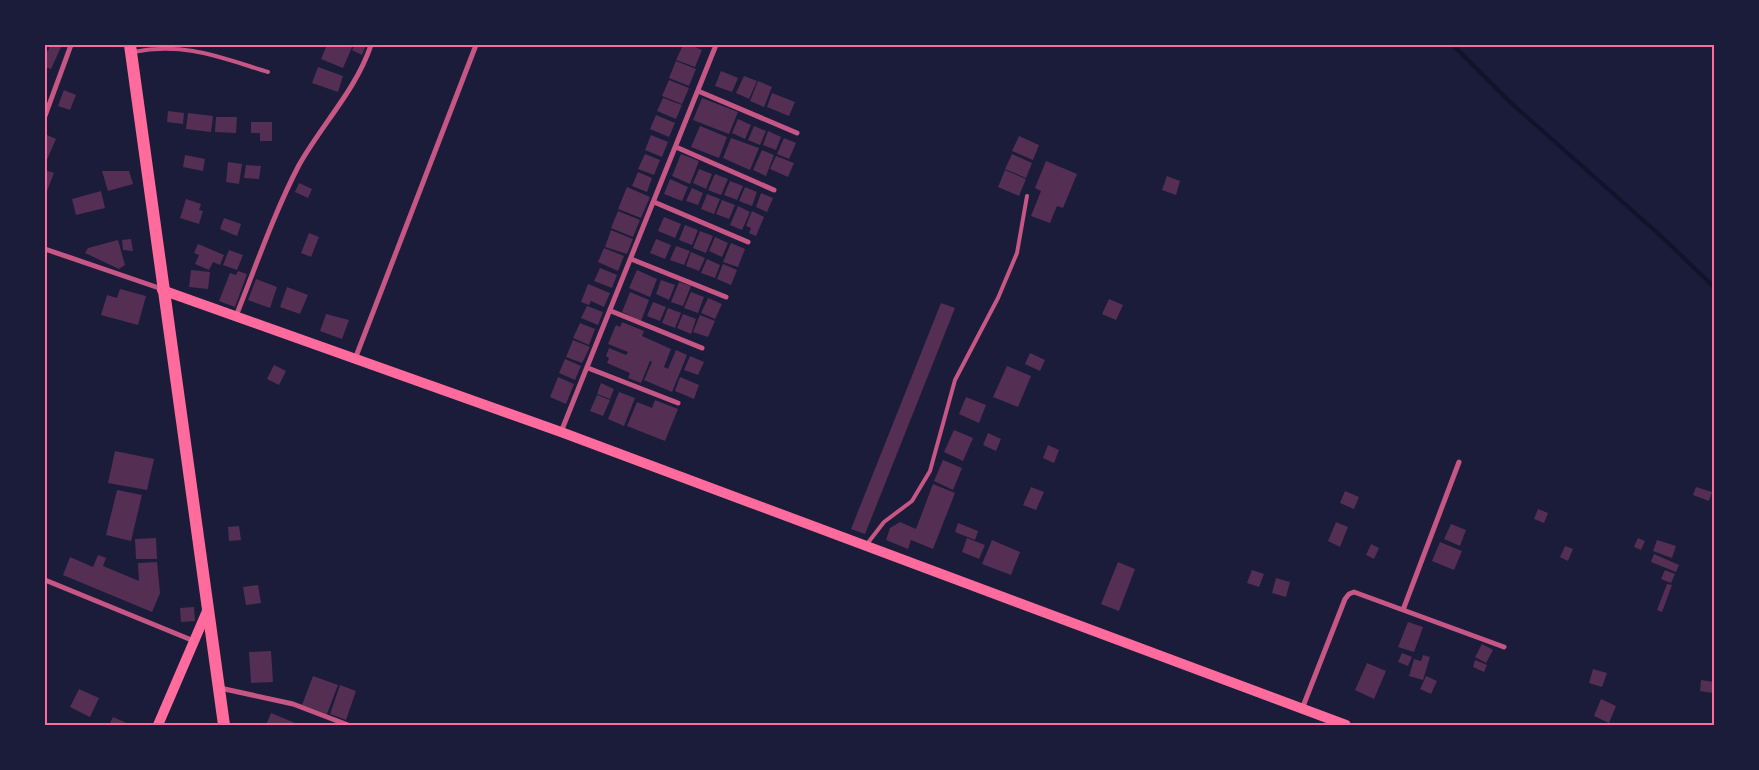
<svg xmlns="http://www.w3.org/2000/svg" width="1759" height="770" font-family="Arial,sans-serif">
  <rect width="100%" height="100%" fill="#1b1b3a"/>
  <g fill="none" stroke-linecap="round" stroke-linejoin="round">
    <path stroke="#12122b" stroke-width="4" d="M1453,45L1510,102L1662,237L1714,287"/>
  </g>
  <path fill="#542f53" d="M50,45H62L51,69L45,67V50L48,51Z
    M327,45H353L343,68L321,59Z
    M355,45H366L362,55L352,50Z
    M683,45H690L702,50L695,67L676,60Z
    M676,61L696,69L689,86L669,78Z
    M318,67L343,76L338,92L312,83Z
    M721,71L738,78L732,92L715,86Z
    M744,76L757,81L749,99L736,93Z
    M669,80L689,88L682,104L662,96Z
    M758,81L772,87L764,107L750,101Z
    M64,90L76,95L70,110L58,106Z
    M772,93L795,102L789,116L767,107Z
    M663,98L682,105L676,119L657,111Z
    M702,98L738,112L729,134L693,120Z
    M168,111L184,113L183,124L167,122Z
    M188,113L213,116L211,132L186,129Z
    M656,115L675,123L669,137L650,129Z
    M216,117H237L236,133L215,132Z
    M738,119L751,125L745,139L732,133Z
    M251,122H272V141H260V133H251Z
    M700,126L727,137L719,158L691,147Z
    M754,126L766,131L760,145L748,140Z
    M768,131L781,137L776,150L763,145Z
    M45,134L56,139L45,164Z
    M651,135L668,142L662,157L645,150Z
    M1019,136L1039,145L1033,160L1012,151Z
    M731,138L759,148L750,170L723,158Z
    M784,138L796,143L789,159L777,154Z
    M762,150L774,155L766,176L753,170Z
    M645,154L660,160L654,175L638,169Z
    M681,154L699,161L690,184L672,176Z
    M1012,154L1032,163L1026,178L1005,169Z
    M185,155L205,159L203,171L183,167Z
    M776,156L794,163L788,177L770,169Z
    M1046,161L1077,174L1063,208L1057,206L1050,223L1031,216L1041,191L1035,188Z
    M228,162L242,164L239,184L226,182Z
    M246,165L261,166L259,179L244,178Z
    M699,169L712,174L706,189L693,183Z
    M45,170L54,173L45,196Z
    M1005,170L1026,179L1019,196L998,187Z
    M102,171H129L133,184L108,191Z
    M638,172L652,178L647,192L632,186Z
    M715,174L728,179L721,195L708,190Z
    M1167,176L1180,181L1176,195L1162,190Z
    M670,179L688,187L682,201L664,194Z
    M730,181L743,186L737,200L724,195Z
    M299,183L312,189L308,198L295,192Z
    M627,187L650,197L641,218L618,209Z
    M745,187L757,192L752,206L739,201Z
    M692,188L703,193L698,205L686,201Z
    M101,191L105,208L76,215L72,199Z
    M761,193L773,198L767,212L756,207Z
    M707,194L720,199L714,214L701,209Z
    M186,199L201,204L199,210L203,211L199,224L180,218Z
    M722,200L735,205L729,219L716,214Z
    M738,206L750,212L742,230L730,225Z
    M618,211L640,220L633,237L611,228Z
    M752,211L764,217L756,236L749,233L751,228L746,226Z
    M664,217L681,224L675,238L658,231Z
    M224,218L241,224L237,236L220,229Z
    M685,225L698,230L692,245L679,240Z
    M611,230L633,239L627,254L605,247Z
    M700,231L713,236L706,253L693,248Z
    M309,233L319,237L311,257L301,253Z
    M715,237L728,243L722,257L709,251Z
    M131,239L133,251L123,250L122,240Z
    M656,239L671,245L665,259L650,253Z
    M118,240L125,265L119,269L85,253L88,248Z
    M731,243L745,249L738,267L723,262Z
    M198,244L224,255L220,265L213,262L209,270L195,264L199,255L194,253Z
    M676,246L690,251L684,265L670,260Z
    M604,248L624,256L618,271L598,262Z
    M229,250L243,255L237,270L223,265Z
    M691,252L705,258L699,271L686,266Z
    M707,259L720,265L715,278L701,273Z
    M723,264L737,270L731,285L717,279Z
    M600,268L617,275L612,288L594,281Z
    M191,270L210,272L208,289L189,287Z
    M637,270L657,279L650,297L629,288Z
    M238,271L247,274L235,307L219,301L230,273L236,275Z
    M256,279L277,287L270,308L248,300Z
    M661,280L675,285L669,300L656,294Z
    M679,282L691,286L683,306L671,302Z
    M588,284L610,293L604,307L591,301L589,305L581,302Z
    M287,287L308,295L300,314L280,307Z
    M120,289L146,296L138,325L101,315L107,295L117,298Z
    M630,292L649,300L641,321L622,312Z
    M691,292L704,297L698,313L684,308Z
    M708,298L722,304L715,319L701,313Z
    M1109,299L1123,305L1116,320L1102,314Z
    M653,302L666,307L660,321L647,316Z
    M941,303L955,308L865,534L851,529Z
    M587,306L603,312L598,325L581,318Z
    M668,308L681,313L675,328L662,323Z
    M326,314L349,320L342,339L320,331Z
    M683,314L696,319L691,334L677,328Z
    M700,315L715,321L708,337L693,332Z
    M622,322L644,331L642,336L671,349L664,367L668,369L676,350L687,355L672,392L644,380L652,362L650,361L641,383L628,378L630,373L607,363L609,358L606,356L609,348L626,355L628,352L608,344L616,325L620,327Z
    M580,323L595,329L589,345L573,338Z
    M573,340L590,347L582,363L566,357Z
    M1030,353L1045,360L1040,371L1025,364Z
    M690,356L704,362L698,375L684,370Z
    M565,359L581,366L575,380L559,373Z
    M274,365L286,371L279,385L267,379Z
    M1007,366L1031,376L1018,407L993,397Z
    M558,377L574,384L566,404L550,397Z
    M680,377L699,385L694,399L675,391Z
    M601,383L614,389L610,399L597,394Z
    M619,392L635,398L624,426L608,419Z
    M597,395L610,400L603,416L590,411Z
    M966,397L986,405L979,423L959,414Z
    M655,400L678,409L665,441L627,426L637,402L652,408Z
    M954,430L973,438L963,461L944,452Z
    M988,433L1001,439L996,451L983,445Z
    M1048,445L1059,450L1054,463L1043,458Z
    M115,451L154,459L147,490L108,483Z
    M943,460L962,468L953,490L934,481Z
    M933,484L955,493L933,549L911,540L908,549L886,540L890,528L900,522L916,529Z
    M1031,487L1044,492L1036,510L1023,505Z
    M1696,487L1712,492L1709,501L1693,495Z
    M117,490L142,495L131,541L106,535Z
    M1345,491L1359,497L1354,509L1340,503Z
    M1538,509L1548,513L1544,523L1534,519Z
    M1336,522L1348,527L1340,547L1328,541Z
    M958,523L978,531L975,540L955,532Z
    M1451,524L1466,530L1460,546L1444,539Z
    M239,526L241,540L229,541L228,527Z
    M156,538L157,559H136L135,539Z
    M967,538L985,545L979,559L962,552Z
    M1638,538L1645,541L1641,550L1634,547Z
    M992,540L1020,552L1011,575L982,564Z
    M1657,540L1676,546L1672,558L1653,551Z
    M1440,542L1462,551L1454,570L1432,561Z
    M1371,544L1379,548L1374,559L1366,555Z
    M1565,546L1573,549L1568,561L1560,557Z
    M1654,554L1679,565L1676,572L1651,562Z
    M98,555L106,558L103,566L139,581L138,563L157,562L160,593L152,612L63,575L70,557L93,567Z
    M1118,562L1135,569L1119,611L1101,604Z
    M1252,570L1264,574L1259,587L1247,583Z
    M1665,570L1675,574L1671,583L1661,579Z
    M1276,578L1290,582L1286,597L1272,593Z
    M1667,584L1672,585L1662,612L1657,610Z
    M258,585L261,603L246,605L243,587Z
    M194,607L195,621L181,622L180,608Z
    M1408,622L1423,627L1414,652L1398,647Z
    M1482,644L1493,650L1486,663L1475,657Z
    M271,651L273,682L251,683L249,652Z
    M1402,653L1412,657L1408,666L1398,662Z
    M1423,655L1430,657L1423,680L1409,676L1414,659L1421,661Z
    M1475,660L1487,665L1484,672L1473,667Z
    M1367,663L1386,671L1374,699L1355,690Z
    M1593,669L1607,673L1602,687L1589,683Z
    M313,676L338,685L327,714L302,705Z
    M1426,676L1437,681L1431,694L1420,689Z
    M1701,680L1714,682L1713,693L1700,691Z
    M340,685L356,691L346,720L330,714Z
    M79,689L99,698L90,717L70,707Z
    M1601,699L1616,706L1609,723L1594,716Z
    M271,713L300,725H266Z
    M113,717L131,725H109Z"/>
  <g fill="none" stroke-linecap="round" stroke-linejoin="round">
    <path stroke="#c65784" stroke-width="4" d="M133,52C184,42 219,57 268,72
      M867,544L884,522L912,501L930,471L955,380L998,298L1017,253L1027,196"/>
    <path stroke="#c65784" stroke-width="5" d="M698,91L797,133
      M45,116L71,45
      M676,147L774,190
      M654,202L748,242
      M45,249L162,289
      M631,259L726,297
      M611,311L702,348
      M236,316C256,266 274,213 299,165C322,124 356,90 371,45
      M355,359L476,45
      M588,368L678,403
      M561,432L716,45
      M45,580L194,641
      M1403,610L1459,462
      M220,688L293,704L348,725
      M1302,709L1345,599L1349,594L1354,592L1504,647"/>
    <path stroke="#ff6b9d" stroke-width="10" d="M162,290L561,432L1346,725
      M158,725L207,611"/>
    <path stroke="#ff6b9d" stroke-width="12" d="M130,45L224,725"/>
  </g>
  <rect width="1759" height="770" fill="none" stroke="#1b1b3a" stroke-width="92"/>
  <rect x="46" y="46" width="1667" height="678" fill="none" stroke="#ff6b9d" stroke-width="2"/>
</svg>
